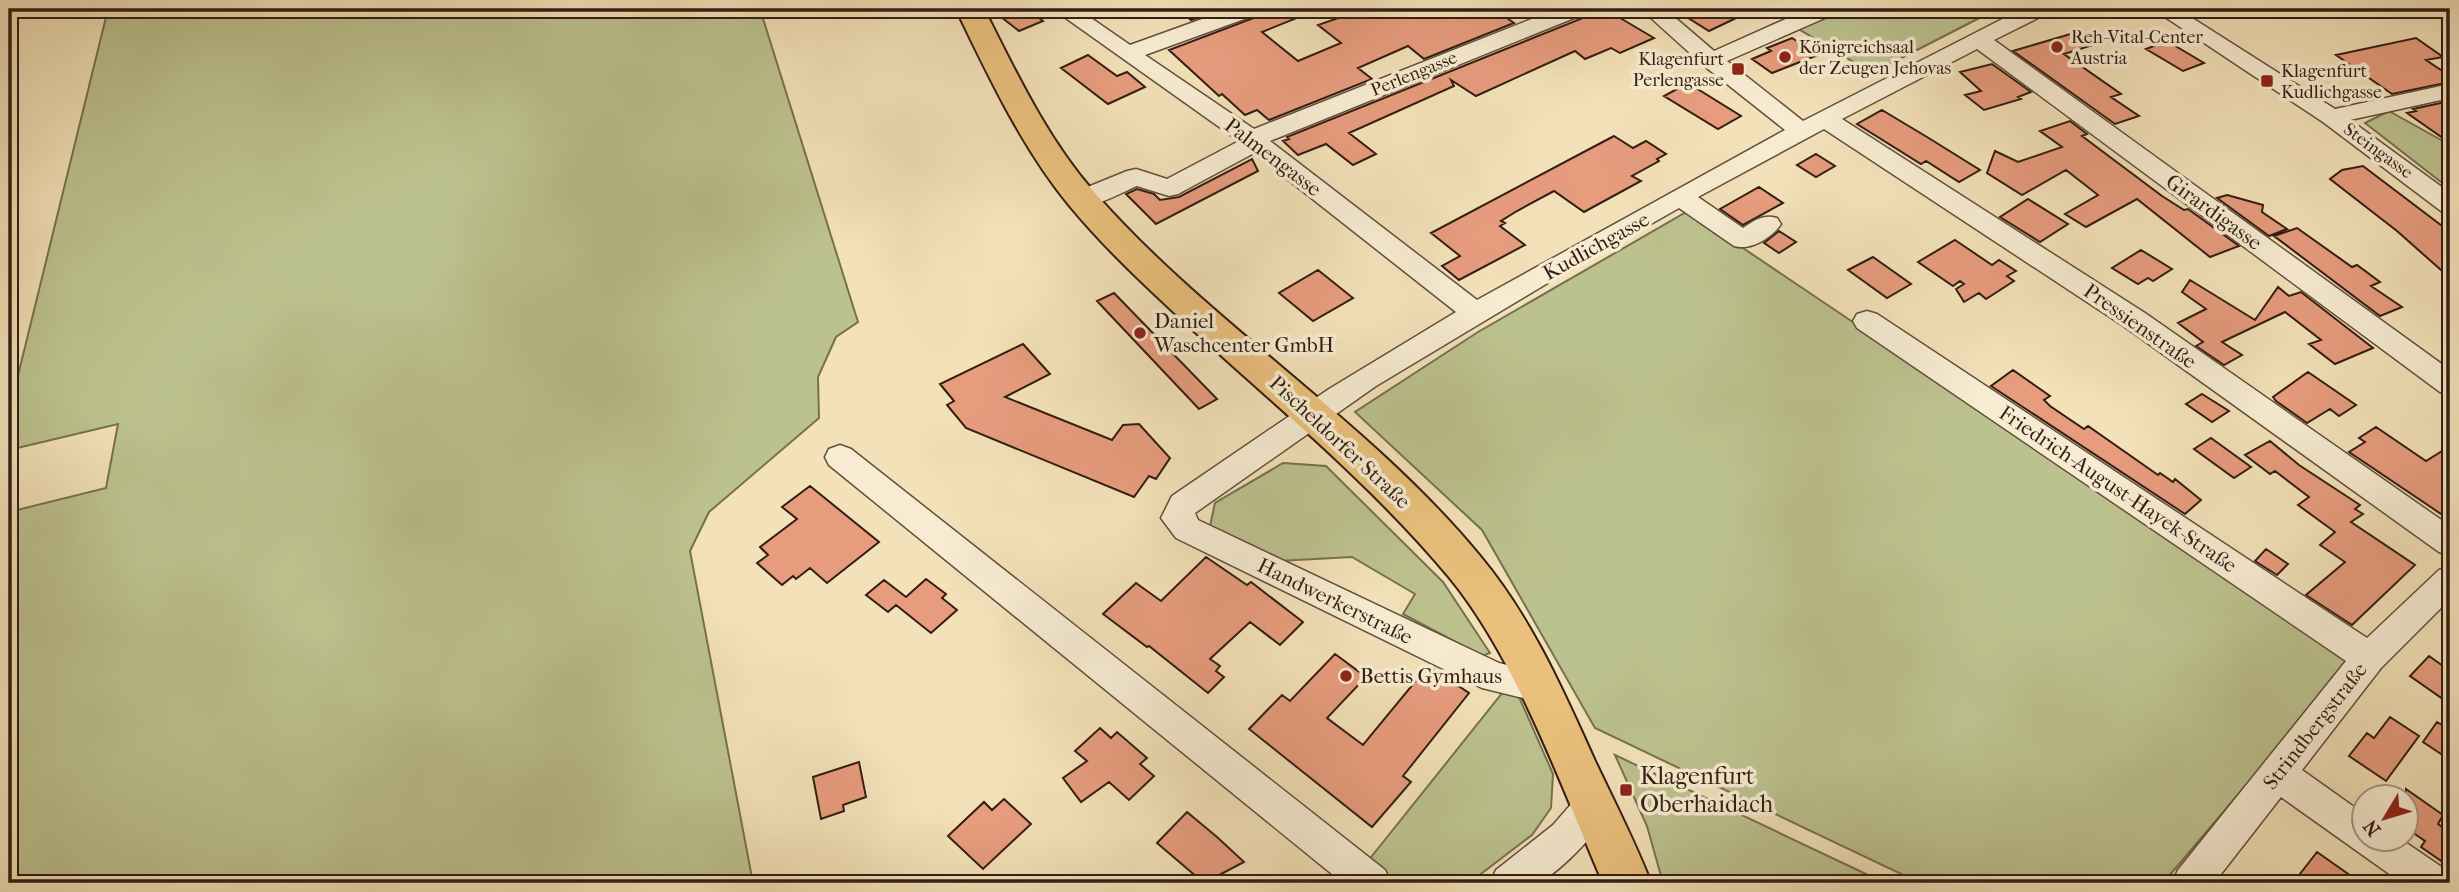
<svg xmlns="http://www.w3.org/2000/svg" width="2459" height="892" font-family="'IM FELL French Canon',serif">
  <rect width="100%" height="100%" fill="#f3e1b9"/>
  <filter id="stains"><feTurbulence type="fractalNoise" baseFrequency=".00286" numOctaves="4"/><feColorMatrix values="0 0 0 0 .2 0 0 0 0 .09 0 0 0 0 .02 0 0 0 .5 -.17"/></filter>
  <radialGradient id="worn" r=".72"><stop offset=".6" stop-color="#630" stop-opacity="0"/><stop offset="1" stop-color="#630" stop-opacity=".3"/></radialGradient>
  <path fill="#bcc28f" stroke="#777050" stroke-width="2" d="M108,9H760L858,322L836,337L818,377L819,418L709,512L690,551L753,883H9V512L106,488L118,424L9,450V412Z
    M1839,9H1997L1872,73L1797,28Z
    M2389,111L2450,145V189L2365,123Z
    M1688,211L2349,656L2315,704L2163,883H1920L1595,728L1482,530L1355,412L1478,332Z
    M1283,463L1326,466L1443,582L1490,653L1482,656L1403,614L1415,594L1352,557L1278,561L1210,526L1215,503Z
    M1503,692L1519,697L1553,774L1551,808L1532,835L1469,883H1395L1368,861Z
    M1615,755L1885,883H1663L1647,826Z"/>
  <path fill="#e79c7e" stroke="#321d12" stroke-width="2" d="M991,9H1027L1043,21L1019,31Z
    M1179,9H1223L1191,20Z
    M1264,9H1319L1262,32L1298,61L1341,43L1318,25L1364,9H1494L1514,23L1424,59L1408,46L1358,68L1372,79L1269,120L1257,110L1245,115L1222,94L1219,96L1169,50L1259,16Z
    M1605,9L1654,38L1620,53L1611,48L1585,59L1575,51L1476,96L1451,80L1454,86L1349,133L1376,154L1353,165L1326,144L1298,155L1283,141L1289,139L1287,137Z
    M1674,9H1755L1709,31Z
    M2077,32L2096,44L2064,54L2121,94L2111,97L2139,116L2115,124L2013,51Z
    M1792,38L1818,55L1772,73L1752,59L1771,51L1767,48Z
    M2416,38L2443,57L2426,60L2450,76V82L2392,94L2336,55Z
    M2167,41L2204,63L2183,71L2146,49Z
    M1088,55L1117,76L1127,72L1145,87L1108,104L1061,68Z
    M1992,64L2031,92L2018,97L2021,99L1984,110L1965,95L1981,91L1960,72Z
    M1688,83L1696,88L1741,116L1718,129L1664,96Z
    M2450,101V143L2407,113L2416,111L2413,109Z
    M1882,110L1927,137L1980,170L1959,182L1926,161L1921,164L1857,124Z
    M2070,121L2087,134L2082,136L2162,196L2184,210L2188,209L2239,246L2210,257L2137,199L2086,227L2065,214L2098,195L2066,170L2022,195L1987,173L1995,151L2018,162L2062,147L2040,131Z
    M1614,136L1633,148L1646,141L1666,154L1657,159L1659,161L1632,176L1641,181L1584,212L1554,191L1517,211L1501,221L1505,223L1500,226L1525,245L1459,280L1442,266L1460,256L1431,233Z
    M1816,154L1835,166L1816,177L1797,165Z
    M1252,159L1258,171L1156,224L1126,194L1137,189L1154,194L1160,200L1179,197Z
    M2363,166L2450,232V278L2397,231L2330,179L2342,170Z
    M1759,187L1783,203L1743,225L1720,209Z
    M2227,195L2263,205L2262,212L2287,229L2269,236L2217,198Z
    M2028,199L2068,224L2040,242L2000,217Z
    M2297,228L2352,267L2357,265L2380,282L2371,286L2402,307L2380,316L2274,236Z
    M1779,231L1796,242L1779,253L1764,243Z
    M1955,240L1992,265L1999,260L2016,271L2007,276L2014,281L1986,299L1979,293L1964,302L1956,289L1964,284L1960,281L1953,286L1918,262Z
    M2141,250L2172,269L2153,281L2148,278L2138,284L2112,268Z
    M1873,257L1911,284L1887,298L1848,270Z
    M1318,270L1353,298L1313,321L1279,293Z
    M2190,280L2255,320L2278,287L2289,296L2301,292L2373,348L2335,364L2309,344L2321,340L2285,312L2222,342L2242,355L2224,365L2196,346L2203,342L2178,323L2206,309L2182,292Z
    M1114,293L1217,399L1199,409L1097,301Z
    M1023,344L1050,374L1005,397L1112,440L1123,425L1139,424L1170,458L1156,479L1149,476L1134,497L966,428L947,405L954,401L940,384Z
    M2013,370L2050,396L2044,400L2050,406L2084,429L2088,426L2158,475L2160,473L2173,482L2175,479L2201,500L2185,514L1991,386Z
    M2308,372L2356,405L2339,416L2330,409L2307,423L2276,401L2273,397Z
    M2202,394L2229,411L2212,422L2186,404Z
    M2376,427L2426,461L2450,446V520L2349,452L2365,442L2359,438Z
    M2211,438L2251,467L2234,478L2194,449Z
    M2270,441L2299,465L2360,505L2355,509L2363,514L2351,522L2415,565L2352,625L2306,595L2345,562L2320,545L2335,532L2298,505L2309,497L2275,471L2270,474L2245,455Z
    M810,486L879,542L827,583L810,568L796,579L793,576L782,585L757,563L768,555L760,547L797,519L782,507Z
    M2266,549L2288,564L2277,575L2255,561Z
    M1206,557L1247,585L1251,582L1303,622L1280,645L1250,622L1210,659L1220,666L1216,671L1224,677L1208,693L1149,646L1147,647L1103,614L1136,583L1161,601Z
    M926,579L946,594L942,598L957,610L931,633L896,605L888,612L866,595L884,580L906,597Z
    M1335,654L1366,677L1327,718L1363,745L1428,666L1469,693L1403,776L1411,782L1372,827L1249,729L1282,695L1290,701Z
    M2429,656L2450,671V704L2410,676Z
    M2390,717L2419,736L2386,781L2349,756L2367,733L2374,738Z
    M2437,722L2450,730V760L2423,742Z
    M1100,728L1111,738L1117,732L1147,758L1140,764L1154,776L1129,800L1109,782L1081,802L1063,778L1087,761L1075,751Z
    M859,762L866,797L843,805L844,811L821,819L813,777Z
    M2406,789L2443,815L2438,824L2450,833V867L2421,847L2425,841L2406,828Z
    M1004,799L1031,824L983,869L948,836L984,802L992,810Z
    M1187,812L1217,837L1244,862L1204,883L1157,843Z
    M2317,852L2361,883H2293Z"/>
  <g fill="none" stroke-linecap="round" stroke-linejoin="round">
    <g stroke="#624e3c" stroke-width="3">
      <path id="minor" d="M1053,9H1078L1130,45L1230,9H1261L1258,14L1145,55L1254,129L1557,9H1587L1584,14L1270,141L1477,300L1785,130L1703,65L1641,9H1665L1714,51L1808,9H1837L1834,14L1727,61L1803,121L2022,9H2049L2046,14L1994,40L2450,370V395L2440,392L1977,49L1842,119L2145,313L2450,526V556L2439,552L2125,327L1824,129L1698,197L1743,228C1755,220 1763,214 1777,218L1781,224C1772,238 1750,251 1734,246L1679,208L1561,275L1376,386L1195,513L1198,520L1499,663L1551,676L1556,687L1551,698L1539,702L1482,688L1176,538L1161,518L1172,496L1329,389L1456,312L1254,153L1178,194L1169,196L1137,186C1118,194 1093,210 1073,205L1069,199L1073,193L1127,171L1136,169L1167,179L1239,141Z
        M2153,9H2178L2335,109L2450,84V98L2350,120L2450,193V213L2441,211L2323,122Z
        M1867,311L1877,314L2367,638L2439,570L2450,566V599L2381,668L2302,770L2364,814V840H2402L2446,870L2450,883H2402L2281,797L2214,883H2172L2178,870L2346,661L1857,328L1853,321L1857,314Z
        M840,445L851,449L1385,870L1391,883H1343L829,465L825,457L829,449Z
        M1593,789L1606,794L1611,806C1601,830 1563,869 1540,882C1528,888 1503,883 1490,883L1496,870L1553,825L1580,794Z"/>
    </g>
    <g stroke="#321d12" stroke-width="4">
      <path id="major" d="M956,9H984C1016,72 1046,137 1093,191C1210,325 1367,419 1480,556C1531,617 1563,690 1595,761C1614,801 1635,842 1651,883H1603C1561,786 1516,658 1449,577C1373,486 1282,411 1194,331C1151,291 1107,251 1069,205C1021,146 989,77 956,9Z"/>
    </g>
    <use href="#minor" fill="#f7ecd2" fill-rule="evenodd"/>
    <use href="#major" fill="#eac07c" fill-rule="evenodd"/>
  </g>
  <g fill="#8f2418" stroke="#f7ecd2" stroke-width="2.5">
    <circle cx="2057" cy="47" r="7"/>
    <circle cx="1785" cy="57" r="7"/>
    <rect x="1731" y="62" width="14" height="14" rx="3.5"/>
    <rect x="2260" y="74" width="14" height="14" rx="3.5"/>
    <circle cx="1140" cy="333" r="7"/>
    <circle cx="1346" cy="676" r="7"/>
    <rect x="1619" y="783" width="14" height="14" rx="3.5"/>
  </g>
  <g text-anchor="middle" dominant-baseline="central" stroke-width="7" stroke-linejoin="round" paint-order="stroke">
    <g font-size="18" fill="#321d12" stroke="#f7ecd2" text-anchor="start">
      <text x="2071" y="37">Reh-Vital-Center<tspan x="2071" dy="21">Austria</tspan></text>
      <text x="1799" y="47">Königreichsaal<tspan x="1799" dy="21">der Zeugen Jehovas</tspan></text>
      <text x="1724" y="59" text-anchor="end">Klagenfurt<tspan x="1724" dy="21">Perlengasse</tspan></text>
      <text x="2281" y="71">Klagenfurt<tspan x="2281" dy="21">Kudlichgasse</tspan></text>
    </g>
    <g font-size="18" fill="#321d12" stroke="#f7ecd2">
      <text transform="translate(1414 74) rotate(-22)">Perlengasse</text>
      <text transform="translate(2378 151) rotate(36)">Steingasse</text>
    </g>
    <g font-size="21" fill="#321d12" stroke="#f7ecd2">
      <text transform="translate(1273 157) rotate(37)">Palmengasse</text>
      <text transform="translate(2214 212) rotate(36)">Girardigasse</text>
      <text transform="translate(1596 246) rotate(-29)">Kudlichgasse</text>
      <text transform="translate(2140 326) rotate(35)">Pressienstraße</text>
      <text transform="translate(1340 442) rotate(43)">Pischeldorfer Straße</text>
      <text transform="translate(2118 489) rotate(34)">Friedrich-August-Hayek-Straße</text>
      <text transform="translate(1335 601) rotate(26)">Handwerkerstraße</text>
      <text transform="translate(2315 726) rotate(-52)">Strindbergstraße</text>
    </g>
    <g font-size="21" fill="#321d12" stroke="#f7ecd2" text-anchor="start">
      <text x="1154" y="321">Daniel<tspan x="1154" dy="24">Waschcenter GmbH</tspan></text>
      <text x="1360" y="676">Bettis Gymhaus</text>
    </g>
    <g font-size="24" fill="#321d12" stroke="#f7ecd2" text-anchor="start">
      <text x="1640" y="776">Klagenfurt<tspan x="1640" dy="28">Oberhaidach</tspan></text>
    </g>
  </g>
  <rect width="2459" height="892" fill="none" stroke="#f3e1b9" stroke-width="35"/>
  <rect x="10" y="10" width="2438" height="871" fill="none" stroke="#321d12" stroke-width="3.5"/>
  <rect x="18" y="18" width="2424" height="857" fill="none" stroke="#321d12" stroke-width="2"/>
  <g transform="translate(2385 818) rotate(232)"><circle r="33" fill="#f7ecd2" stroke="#a89985" stroke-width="2"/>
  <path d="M0-5L12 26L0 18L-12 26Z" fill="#8f2418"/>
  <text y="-10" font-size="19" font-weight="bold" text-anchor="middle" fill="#321d12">N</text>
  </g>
  <rect width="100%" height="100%" filter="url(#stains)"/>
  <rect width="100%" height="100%" fill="url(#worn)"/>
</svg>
